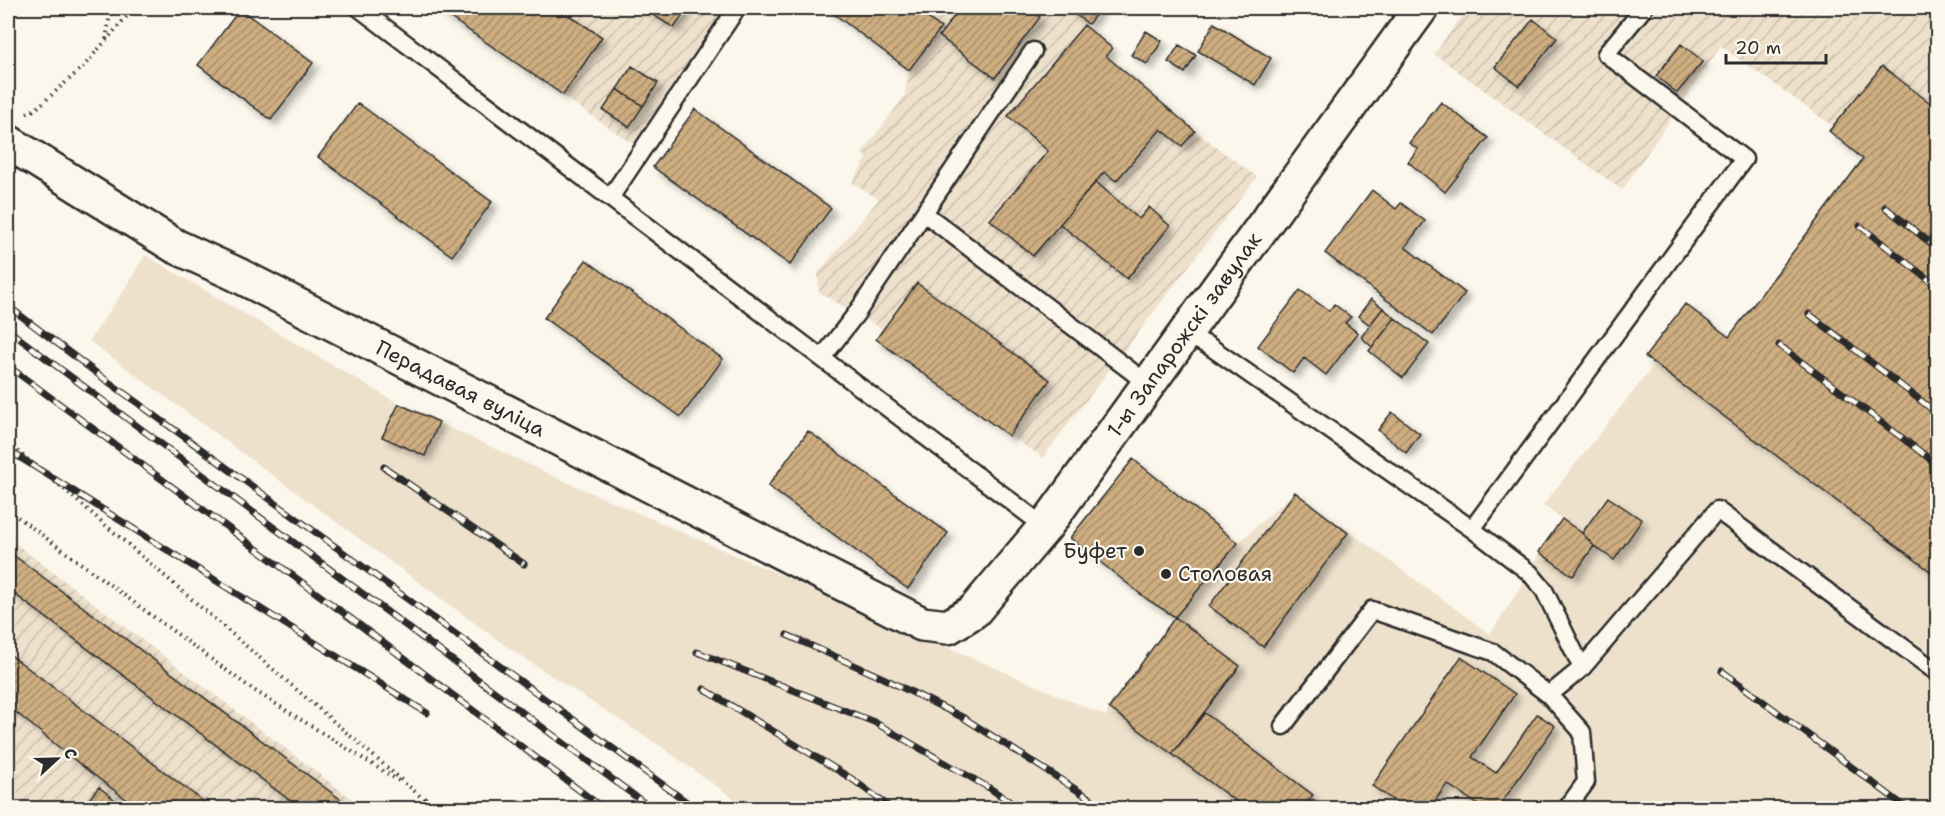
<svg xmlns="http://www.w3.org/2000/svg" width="1945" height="816" font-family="'Shantell Sans',sans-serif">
  <defs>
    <pattern id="industrial-furrows" width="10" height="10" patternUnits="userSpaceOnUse" patternTransform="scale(1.5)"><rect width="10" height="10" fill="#eee1cc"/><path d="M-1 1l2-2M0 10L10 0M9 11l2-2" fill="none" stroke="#ccc1af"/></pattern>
    <pattern id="building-hatch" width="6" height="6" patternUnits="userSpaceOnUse" patternTransform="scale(1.5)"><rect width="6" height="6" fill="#ceae81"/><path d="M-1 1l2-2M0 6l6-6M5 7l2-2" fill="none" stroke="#a78e6a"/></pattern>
    <filter id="shadow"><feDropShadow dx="5.5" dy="5.5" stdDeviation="3" flood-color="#0004"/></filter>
  </defs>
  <rect width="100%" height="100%" fill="#fbf7ec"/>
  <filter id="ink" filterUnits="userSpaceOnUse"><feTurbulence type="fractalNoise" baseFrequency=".0167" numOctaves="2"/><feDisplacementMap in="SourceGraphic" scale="12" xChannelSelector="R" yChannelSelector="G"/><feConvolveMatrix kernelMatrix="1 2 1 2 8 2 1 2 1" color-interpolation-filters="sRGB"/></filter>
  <g filter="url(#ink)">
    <path fill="#eee1cc" d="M1882,66L1937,109V808H747L663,748L510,649L89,341L124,290L145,255L399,404L562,480L1106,716L1109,708L1175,617L1070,538L1133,459L1238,543L1295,492L1490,634L1530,573L1539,552L1562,519L1543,505L1655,364L1645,357L1685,304L1729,337L1863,159L1829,131Z"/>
    <path fill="url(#industrial-furrows)" d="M436,8H720L726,11L634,145Z
      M826,8H1101L1085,25L1112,48L1106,56L1195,131L1257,177L1043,457L1009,436L876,339L882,329L819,292L818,273L879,199L852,183L867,158L862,153L904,97L909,71Z
      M1468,8H1937V109L1882,67L1833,126L1721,46L1622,190L1434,54Z
      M8,538L364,808H8Z"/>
    <path fill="url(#building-hatch)" stroke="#2b2b2b" stroke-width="1.5" filter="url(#shadow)" d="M436,8H558L602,37L563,95Z
      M642,8H688L674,28Z
      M826,8H914L941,28L909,70Z
      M960,8H1028L1040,17L995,78L939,36Z
      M1067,8H1101L1088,24Z
      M240,9L313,63L271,120L198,65Z
      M1533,19L1557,38L1519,86L1495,67Z
      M1214,23L1271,58L1255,85L1198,51Z
      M1084,25L1112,48L1106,56L1195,131L1182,146L1161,129L1116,181L1104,172L1033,256L990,220L1048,151L1008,116Z
      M1146,31L1162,41L1147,64L1131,55Z
      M1681,44L1703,61L1677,93L1656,76Z
      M1179,45L1196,55L1185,73L1168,62Z
      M632,66L658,83L643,106L617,89Z
      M1882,66L1938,109V577L1645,357L1685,304L1729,337L1863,159L1829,131Z
      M617,89L643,106L629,127L603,110Z
      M1441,102L1488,138L1445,192L1408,162L1418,149L1409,143Z
      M358,103L492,202L452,256L318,157Z
      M695,109L831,208L790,265L653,167Z
      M1096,182L1139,219L1149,207L1170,226L1127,279L1060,224Z
      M1372,190L1396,209L1401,203L1425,221L1405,247L1465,293L1433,335L1325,253Z
      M586,260L723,359L681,417L544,318Z
      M917,283L1050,380L1009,436L876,339Z
      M1300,290L1329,311L1334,304L1351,317L1345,323L1358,333L1326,375L1304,358L1293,373L1258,346Z
      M1371,299L1383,308L1370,325L1358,316Z
      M1383,308L1395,318L1372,347L1361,337Z
      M1395,318L1429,344L1403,378L1369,351Z
      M399,404L439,422L425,456L382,437Z
      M1392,412L1420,434L1406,453L1378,430Z
      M808,431L948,533L908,589L768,486Z
      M1133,459L1238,543L1175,617L1148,600L1070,538Z
      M1295,492L1348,533L1263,647L1209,606Z
      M1608,497L1642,520L1614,560L1594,546L1582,533Z
      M1562,519L1582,533L1594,546L1573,576L1539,552Z
      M8,551L352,808H300L8,589Z
      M1175,617L1240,666L1172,754L1109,708Z
      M8,653L212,808H138L86,769L8,706Z
      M1461,657L1515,694L1472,757L1496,773L1537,714L1555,726L1498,808H1483L1447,784L1430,808H1405L1372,786Z
      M1205,713L1313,795L1303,808H1245L1172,754Z
      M99,787L125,808H89L84,805Z"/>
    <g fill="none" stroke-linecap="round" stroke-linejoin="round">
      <g stroke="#2b2b2b" stroke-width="21">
        <path id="lane" d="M359,8L1045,527
          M610,198L737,8
          M924,213L1148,384
          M1185,334L1209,346L1472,529L1744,159L1606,54L1644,8
          M822,358L856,314L1033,51
          M1472,529L1530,573L1544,590L1582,668
          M1549,695L1582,732L1586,782L1567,808
          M1283,726L1372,610L1493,652L1549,695L1582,668L1717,510L1938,673"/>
      </g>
      <g stroke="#2b2b2b" stroke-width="38">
        <g id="street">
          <path id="s1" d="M8,142L175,246L236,274L922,624L948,627L974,611L1045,527L1421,8"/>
        </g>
      </g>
      <path stroke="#2b2b2b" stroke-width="4" stroke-dasharray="1.5 4.5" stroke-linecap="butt" d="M106,39L111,8
        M27,113L36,109L83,67L134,8
        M8,444L44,472L434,808
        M8,510L252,689L399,781
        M425,798L442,808"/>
      <use href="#lane" stroke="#fbf7ec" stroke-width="16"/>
      <use href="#street" stroke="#fbf7ec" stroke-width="33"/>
      <g stroke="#2b2b2b" stroke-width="7">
        <path id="rail" d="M1885,207L1938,249
          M1860,226L1938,287
          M8,306L95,372L695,808
          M1809,314L1938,414
          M8,330L651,808
          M1779,345L1938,465
          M8,366L349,617L603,808
          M8,450L427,713
          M384,467L524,564
          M787,635L883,678L964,718L1105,808
          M697,652L874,722L991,789L1019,808
          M1722,671L1907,808
          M704,689L852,779L891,808"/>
      </g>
      <use href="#rail" stroke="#fbf7ec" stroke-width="4.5" stroke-dasharray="14" stroke-linecap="butt"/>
    </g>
  </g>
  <g fill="#2b2b2b" stroke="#fbf7ec" stroke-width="2">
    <circle cx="1139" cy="551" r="6"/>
    <circle cx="1166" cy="574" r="6"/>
  </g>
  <g text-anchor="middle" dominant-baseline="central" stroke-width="4.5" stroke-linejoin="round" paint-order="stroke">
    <g font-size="21" fill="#2b2b2b" stroke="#fbf7ec">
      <text stroke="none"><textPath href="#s1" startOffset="1438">1-ы Запарожскі завулак</textPath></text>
      <text stroke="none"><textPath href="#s1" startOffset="516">Перадавая вуліца</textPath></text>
    </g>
    <g font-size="21" fill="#2b2b2b" stroke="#fbf7ec" text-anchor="end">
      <text x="1127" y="551">Буфет</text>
      <text x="1178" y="574" text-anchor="start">Столовая</text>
    </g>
  </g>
  <rect width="1945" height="816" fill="none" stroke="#fbf7ec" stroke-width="30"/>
  <rect x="15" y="15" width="1915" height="786" fill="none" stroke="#2b2b2b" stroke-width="2" filter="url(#ink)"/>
  <g transform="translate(57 759) rotate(68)" stroke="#fbf7ec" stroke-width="4.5" paint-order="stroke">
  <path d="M0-4.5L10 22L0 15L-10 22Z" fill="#2b2b2b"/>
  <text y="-9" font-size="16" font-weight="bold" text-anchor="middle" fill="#2b2b2b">С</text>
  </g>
  <path d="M1726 54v9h100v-9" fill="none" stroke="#2b2b2b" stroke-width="3"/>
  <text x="1735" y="54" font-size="18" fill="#2b2b2b" stroke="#fbf7ec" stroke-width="4.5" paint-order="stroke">20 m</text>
</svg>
